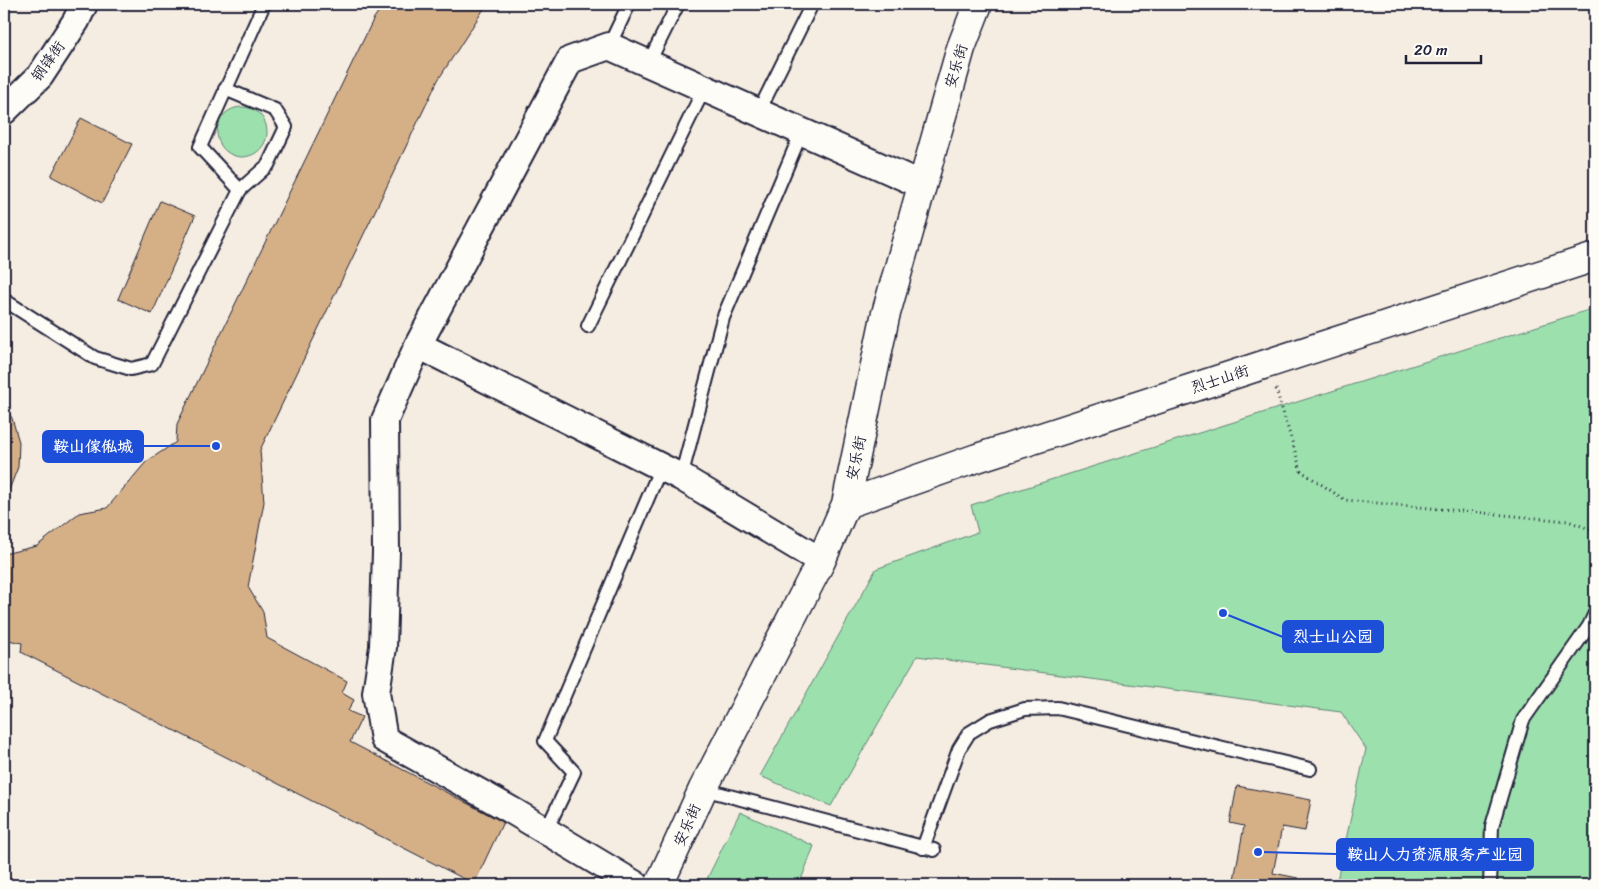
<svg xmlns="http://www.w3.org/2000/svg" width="1599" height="889" font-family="Sriracha,'LXGW WenKai TC',sans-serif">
  <rect width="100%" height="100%" fill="#f5ede1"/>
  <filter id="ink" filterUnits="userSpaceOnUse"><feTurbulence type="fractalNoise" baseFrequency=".02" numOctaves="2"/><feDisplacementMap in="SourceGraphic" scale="10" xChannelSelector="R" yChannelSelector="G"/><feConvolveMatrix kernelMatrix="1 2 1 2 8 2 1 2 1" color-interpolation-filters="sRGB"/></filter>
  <g filter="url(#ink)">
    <path fill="#9ce1ad" stroke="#5f8274" d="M217 132a25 25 0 1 1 50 0a25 25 0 1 1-50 0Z
      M1595,308V885H1336L1366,749L1341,712L917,656L831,806L760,776L876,569L978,532L971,505Z
      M740,812L814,846L799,885H704Z"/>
    <path fill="#d5b087" stroke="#22223b" d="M384,4H487L438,80L260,450L264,502L248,587L263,612L267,638L347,681L342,693L354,700L348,711L362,717L350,742L503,822L474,884L21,652L22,643L4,639V554L37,546L79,513L107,508L146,462L176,442L177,424L374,18Z
      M81,118L132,144L102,203L51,176Z
      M160,201L195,216L152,314L118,299Z
      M4,406L12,418L19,442L18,467L9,490L4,497Z
      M1237,786L1311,800L1305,831L1282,827L1273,873L1298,878L1296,885H1233L1244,826L1230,823Z"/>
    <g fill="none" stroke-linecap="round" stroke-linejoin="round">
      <g stroke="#22223b" stroke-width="16">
        <path id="service" d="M609,46L629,4
          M649,62L678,4
          M225,89L275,110L286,127L268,165L240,190
          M759,111L812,4
          M4,300L95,358L131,369L152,364L240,190L200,147L264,4
          M588,326L705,87
          M681,477L723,318L802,131
          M703,789L934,850
          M546,831L574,772L545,741L661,467
          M923,848L959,749L969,733L990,720L1025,709L1058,708L1310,769
          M1490,885L1492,826L1523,720L1589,626L1595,613"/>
      </g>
      <g stroke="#22223b" stroke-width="30">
        <path id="minor" d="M4,111L40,76L76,21L84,4
          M418,345L681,477L821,561
          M636,885L511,810L384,739L376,693L383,647L386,552L385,420L418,345L570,60L609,46L922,185"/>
      </g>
      <g stroke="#22223b" stroke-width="31">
        <path id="tertiary" d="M846,504L977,458L1595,257
          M659,885L703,789L821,561L846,504L885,317L961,48L978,4"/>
      </g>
      <path stroke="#22223b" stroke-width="3" stroke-dasharray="1 4" stroke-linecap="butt" d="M1276,389L1301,471L1345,500L1568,521L1595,531"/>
      <use href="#service" stroke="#fdfcf7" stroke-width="12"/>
      <use href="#minor" stroke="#fdfcf7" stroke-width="26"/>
      <use href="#tertiary" stroke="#fdfcf7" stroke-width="28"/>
    </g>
  </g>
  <g text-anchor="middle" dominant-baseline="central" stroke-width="4" stroke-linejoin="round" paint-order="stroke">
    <g font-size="15" fill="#22223b" stroke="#fdfcf7">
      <text transform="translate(48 61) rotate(-54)">钢锋街</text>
      <text transform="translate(956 66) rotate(-73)">安乐街</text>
      <text transform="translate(1220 379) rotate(-18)">烈士山街</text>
      <text transform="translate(856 458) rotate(-78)">安乐街</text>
      <text transform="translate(687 825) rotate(-66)">安乐街</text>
    </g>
  </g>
  <path fill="none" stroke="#1d4ed8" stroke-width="2" d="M216 446L143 446M1223 613L1283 637M1258 852L1337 854"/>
  <g fill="#1d4ed8" stroke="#fdfcf7" stroke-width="2">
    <circle cx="216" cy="446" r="5"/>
    <circle cx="1223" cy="613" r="5"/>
    <circle cx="1258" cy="852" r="5"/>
  </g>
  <g fill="#1d4ed8" stroke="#1d4ed8" stroke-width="2">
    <rect x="43" y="431" width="100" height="31" rx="5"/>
    <rect x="1283" y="621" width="100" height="31" rx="5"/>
    <rect x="1337" y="839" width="196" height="31" rx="5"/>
  </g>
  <g font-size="16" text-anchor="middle" font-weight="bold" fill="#fff">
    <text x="93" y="452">鞍山傢俬城</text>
    <text x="1333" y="642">烈士山公园</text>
    <text x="1435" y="860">鞍山人力资源服务产业园</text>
  </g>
  <rect width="1599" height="889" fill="none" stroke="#fdfcf7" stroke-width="20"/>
  <rect x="10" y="10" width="1579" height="869" fill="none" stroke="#22223b" stroke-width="2" filter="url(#ink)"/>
  <path d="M1406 55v8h75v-8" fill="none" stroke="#22223b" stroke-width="2.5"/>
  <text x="1414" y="55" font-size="15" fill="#22223b" stroke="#fdfcf7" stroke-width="4" paint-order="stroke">20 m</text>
</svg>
